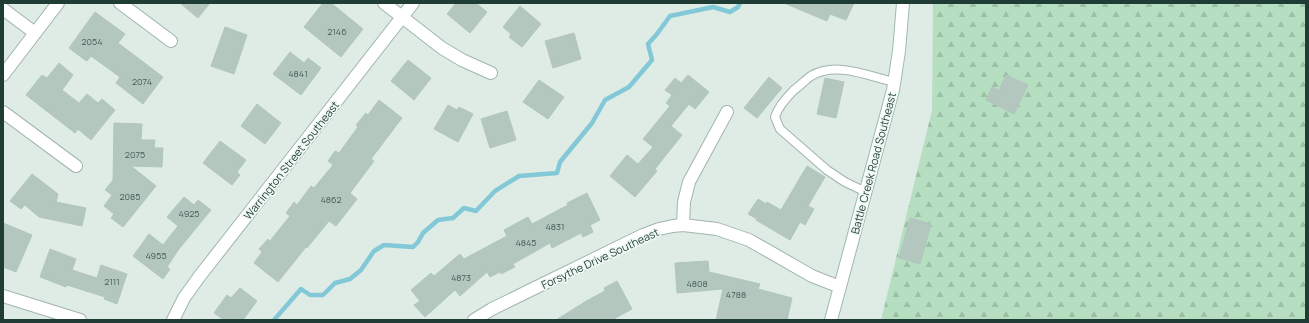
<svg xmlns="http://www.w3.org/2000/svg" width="1309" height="323" font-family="Manrope,sans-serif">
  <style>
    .forest { fill: url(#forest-firs) }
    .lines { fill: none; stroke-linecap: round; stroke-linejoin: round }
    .stream { stroke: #82c8d6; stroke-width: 4.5 }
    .building { fill: #b4c7bf; stroke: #b1c6be }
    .lane-casing { stroke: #a2b4ad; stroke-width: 10 }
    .street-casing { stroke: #a2b4ad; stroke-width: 14 }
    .secondary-casing { stroke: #9db9af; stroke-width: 14 }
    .lane { stroke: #fff; stroke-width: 8 }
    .street { stroke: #fff; stroke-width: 12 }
    .secondary { stroke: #fff; stroke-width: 12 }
    .labels { text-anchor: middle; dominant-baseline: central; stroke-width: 3.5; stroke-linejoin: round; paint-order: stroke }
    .number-label { font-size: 9px; fill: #446058 }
    .street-label { font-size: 11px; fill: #1f3d35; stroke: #f0f8f4 }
  </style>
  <defs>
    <pattern id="forest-firs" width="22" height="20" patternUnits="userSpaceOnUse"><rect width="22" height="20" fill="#b6dfc1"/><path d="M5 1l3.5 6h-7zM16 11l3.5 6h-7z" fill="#9cc0a6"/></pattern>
  </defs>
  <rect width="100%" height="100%" fill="#dfece6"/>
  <!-- forest -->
  <path class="forest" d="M933,3H1306V320H881L932,110Z"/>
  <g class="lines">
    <!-- stream -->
    <path class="stream" d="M274,320L301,289L310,295H323L335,283L350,279L361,270L374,251L384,245L413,247L418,242L423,233L438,220L453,218L464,208L476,211L495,191L519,176L557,173L560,162L592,123L605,100L629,87L652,60L648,44L657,34L670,16L713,7L730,12L738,7L740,3"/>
  </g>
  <!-- building -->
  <g class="building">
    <path d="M180,3H210L198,18Z"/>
    <path d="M323,3H331L363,29L341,57L304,27Z"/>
    <path d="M456,3H476L487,12L470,33L447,14Z"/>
    <path d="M784,3H854L846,20L830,14L827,21Z"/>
    <path d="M520,6L541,24L522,47L509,37L511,34L503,27Z"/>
    <path d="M95,12L125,34L118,43L163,77L143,104L116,83L120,77L91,56L87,61L85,60L69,48Z"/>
    <path d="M225,27L247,35L234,74L211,66Z"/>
    <path d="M574,33L581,59L553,68L545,41Z"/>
    <path d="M290,52L304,63L308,58L321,68L301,95L273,74Z"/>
    <path d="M408,60L431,78L414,100L391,81Z"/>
    <path d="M59,63L73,75L62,90L79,103L87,94L98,103L102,99L115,110L91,140L78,129L75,133L26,95L42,75L47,78Z"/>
    <path d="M688,75L709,92L695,109L689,104L671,126L682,135L655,169L657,171L635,197L610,176L627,155L638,164L653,147L643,139L670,106L666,103L672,95L665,90L675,78L681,83Z"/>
    <path d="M1006,75L1028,85L1014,114L986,100L992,87L999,90Z"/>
    <path d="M769,77L782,88L757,118L744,108Z"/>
    <path d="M825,78L844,82L836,118L817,114Z"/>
    <path d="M539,80L564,97L548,119L523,102Z"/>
    <path d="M379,100L402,118L371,159L374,161L350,193L357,199L336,226L329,221L307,248L306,247L278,282L254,263L262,252L259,249L268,239L270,241L290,216L286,213L294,202L297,205L311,186L314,188L333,165L328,161L335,151L339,153L358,127L356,125L366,113L368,115Z"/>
    <path d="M257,104L281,123L265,144L241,126Z"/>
    <path d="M448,105L457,110L459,107L473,114L458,142L434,129Z"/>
    <path d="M507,111L516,140L490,148L481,119Z"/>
    <path d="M114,123L142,124L141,140H155L154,148H163L162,167L131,166L156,186L123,227L111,218L114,214L104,206L112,195L105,190L113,180Z"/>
    <path d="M220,141L246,160L237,172L240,175L232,185L203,163Z"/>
    <path d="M807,166L825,177L808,206L814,209L805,225L800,222L790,240L756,220L757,219L748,214L758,199L766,204L767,202L781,210Z"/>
    <path d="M32,174L58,194L56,202L86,208L82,226L39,217L25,205L21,209L10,201Z"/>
    <path d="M587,193L600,220L590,225L593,232L583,237L581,233L552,248L550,243L513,264L515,267L501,274L500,272L490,277L487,272L460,296L455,290L425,317L414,305L420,301L411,290L431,273L434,276L460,254L464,259L507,236L504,230L528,217L532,224L568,205L567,203Z"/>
    <path d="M184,197L194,205L198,200L211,210L179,249L167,267L170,269L163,279L133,256L149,234L163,245L178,226L167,217Z"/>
    <path d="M910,218L931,224L920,264L899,258Z"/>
    <path d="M3,223L32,235L16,272L3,267Z"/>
    <path d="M50,249L76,259L72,270L97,278L101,265L127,274L117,304L104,299L105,297L67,285L66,287L40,277Z"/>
    <path d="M708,261L709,272L760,284L758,289L792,298L787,320H716L723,289L677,293L675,263Z"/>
    <path d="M617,281L632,309L612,320H556L588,300L605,291L604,288Z"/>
    <path d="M240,288L257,301L243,320H224L214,313L227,295L231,298Z"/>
  </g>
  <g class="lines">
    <defs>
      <path id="lane" d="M866,192L845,182L827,170L780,129L775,117C778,107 786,98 794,90C800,86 805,80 811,76C836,61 868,76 894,82"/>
      <g id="street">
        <path d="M120,3L171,41"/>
        <path d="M384,3L442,48L462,60L491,73"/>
        <path d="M3,9L35,33"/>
        <path d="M3,75L58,3"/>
        <path d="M3,112L76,166"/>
        <path d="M683,225L684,202L689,182L727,112"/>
        <path d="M3,296L80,320"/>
        <path d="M173,320L184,298L199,277L413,3"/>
        <path d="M474,320L492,309L643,235L659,229L673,226L683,225L717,229L749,240L812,276L840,287"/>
      </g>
      <path id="secondary" d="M831,320L893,90L899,51L903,3"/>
    </defs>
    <!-- lane casing -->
    <use href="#lane" class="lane-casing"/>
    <!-- street casing -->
    <use href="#street" class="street-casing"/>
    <!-- secondary casing -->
    <use href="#secondary" class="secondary-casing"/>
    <!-- lane -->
    <use href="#lane" class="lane"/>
    <!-- street -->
    <use href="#street" class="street"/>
    <!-- secondary -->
    <use href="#secondary" class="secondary"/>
  </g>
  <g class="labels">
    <!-- number labels -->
    <g class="number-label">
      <text x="337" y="31">2146</text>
      <text x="92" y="41">2054</text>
      <text x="298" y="73">4841</text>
      <text x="142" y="81">2074</text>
      <text x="135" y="154">2075</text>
      <text x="130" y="196">2085</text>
      <text x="331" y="199">4862</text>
      <text x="189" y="213">4925</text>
      <text x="555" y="226">4831</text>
      <text x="526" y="242">4845</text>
      <text x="156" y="255">4955</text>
      <text x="461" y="277">4873</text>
      <text x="112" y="281">2111</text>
      <text x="697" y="283">4808</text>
      <text x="736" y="294">4788</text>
    </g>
    <!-- street labels -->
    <g class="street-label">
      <text transform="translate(291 160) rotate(-52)">Warrington Street Southeast</text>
      <text transform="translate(873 163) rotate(-75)">Battle Creek Road Southeast</text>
      <text transform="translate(600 258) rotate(-25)">Forsythe Drive Southeast</text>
    </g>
  </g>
  <!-- border -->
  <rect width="1309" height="323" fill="none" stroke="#1f3d35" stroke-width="8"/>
</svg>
